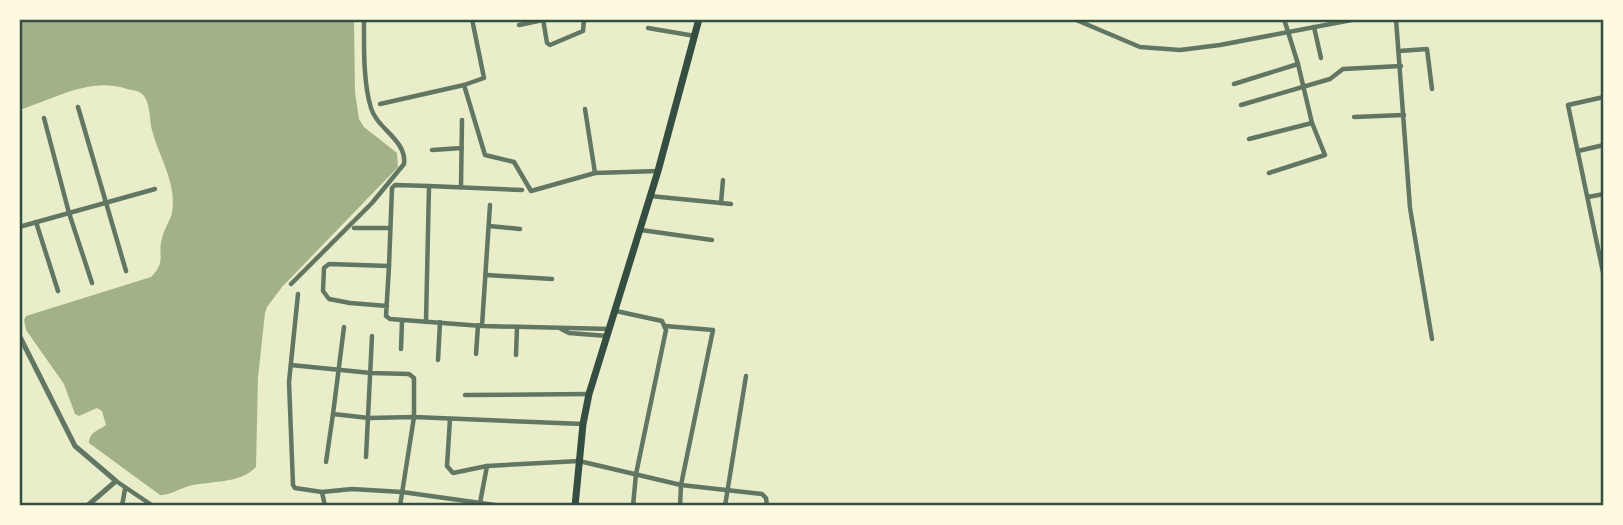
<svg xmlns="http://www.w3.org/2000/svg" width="1623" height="525" font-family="'Archivo Narrow',sans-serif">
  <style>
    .water { fill: #a3b18a }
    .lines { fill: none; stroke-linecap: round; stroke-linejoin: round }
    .minor { stroke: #617663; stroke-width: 4.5 }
    .tertiary { stroke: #617663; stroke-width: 5 }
    .trunk { stroke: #344e41; stroke-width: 7 }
    .neatline { fill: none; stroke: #344e41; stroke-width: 2.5 }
  </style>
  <rect width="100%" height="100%" fill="#e9edc9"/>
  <!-- water -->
  <path class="water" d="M19,19H354L355,92L359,119L364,127L397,153L398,167L282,287L267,307L265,313L258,378L256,467C239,485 208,480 186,487C177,490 170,495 160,495L89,443C89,432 98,431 106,425L102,411L97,408L79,416L75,414L64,384L26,330L24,320L26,316L151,277C167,261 157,255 162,238C164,229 170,221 172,213C177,182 159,158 152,130C149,120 151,102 142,94C139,91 132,90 127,89C91,76 54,99 19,110Z"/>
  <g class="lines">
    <!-- minor -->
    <g class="minor">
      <path d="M472,19L484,78L464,85L485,155L514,162L531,191L595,173L658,171"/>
      <path d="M543,19L547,43L550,45L583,31L584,19"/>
      <path d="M1074,19L1140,47L1180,50L1220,45L1357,19"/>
      <path d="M1284,19L1298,64"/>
      <path d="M1396,19L1410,208L1432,339"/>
      <path d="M519,25L543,20"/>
      <path d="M1314,27L1321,58"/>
      <path d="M648,28L695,36"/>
      <path d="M1399,51L1427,49L1432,89"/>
      <path d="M1234,84L1298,64L1312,123"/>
      <path d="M1604,97L1568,105L1604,277"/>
      <path d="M380,104L464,85"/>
      <path d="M1241,105L1330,79L1343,69L1401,66"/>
      <path d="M78,107L126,271"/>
      <path d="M585,109L595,173"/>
      <path d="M1354,117L1404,115"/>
      <path d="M44,118L69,213L92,283"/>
      <path d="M1249,139L1312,123L1325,155L1269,173"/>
      <path d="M432,150L462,148"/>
      <path d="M1578,151L1604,145"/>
      <path d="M429,186L522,190"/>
      <path d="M461,187L462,120"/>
      <path d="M650,196L731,204"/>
      <path d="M1588,197L1604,194"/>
      <path d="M721,203L723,180"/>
      <path d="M36,222L58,291"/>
      <path d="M489,226L520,229"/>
      <path d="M19,227L155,189"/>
      <path d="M354,228H390"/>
      <path d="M641,230L712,240"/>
      <path d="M389,266L392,188L395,185L429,186L426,322"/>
      <path d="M486,275L552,279"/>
      <path d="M291,284L372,203L404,164C407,140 377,129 371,108C363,81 364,48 364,19"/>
      <path d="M298,294L289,382L293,485L295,488L322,492L352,489L402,492L502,506"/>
      <path d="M387,306L350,303L329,299L323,291L324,268L329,264L389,266C388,283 387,299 386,316L390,319L482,326L610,329"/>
      <path d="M616,311L662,321L666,330L636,474L633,506"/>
      <path d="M482,326L490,205"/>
      <path d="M665,326L713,330L681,485L680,506"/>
      <path d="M344,327L333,414L369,418L414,417L583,424"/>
      <path d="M561,329L569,333L607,336"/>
      <path d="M401,349L402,321"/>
      <path d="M476,354L478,325"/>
      <path d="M516,355L517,327"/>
      <path d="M438,360L440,322"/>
      <path d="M291,365L371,373L409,374L414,378V417L400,506"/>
      <path d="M465,395L589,394"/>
      <path d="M450,419L447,466L453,473L487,466L579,461L681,485L762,494L766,498L767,506"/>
      <path d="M366,457L372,336"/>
      <path d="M326,462L333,414"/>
      <path d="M116,481L153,506"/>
      <path d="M322,492L325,506"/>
      <path d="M480,503L487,466"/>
      <path d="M122,506L125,489"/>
      <path d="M725,506L746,376"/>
    </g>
    <!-- tertiary -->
    <path class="tertiary" d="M19,335L75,446L116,481L87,506"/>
    <!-- trunk -->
    <path class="trunk" d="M575,506L583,424L589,394L658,171L699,19"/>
  </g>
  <!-- border -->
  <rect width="1623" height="525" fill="none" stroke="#fefae0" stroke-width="42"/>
  <rect x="21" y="21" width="1581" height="483" class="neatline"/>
</svg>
